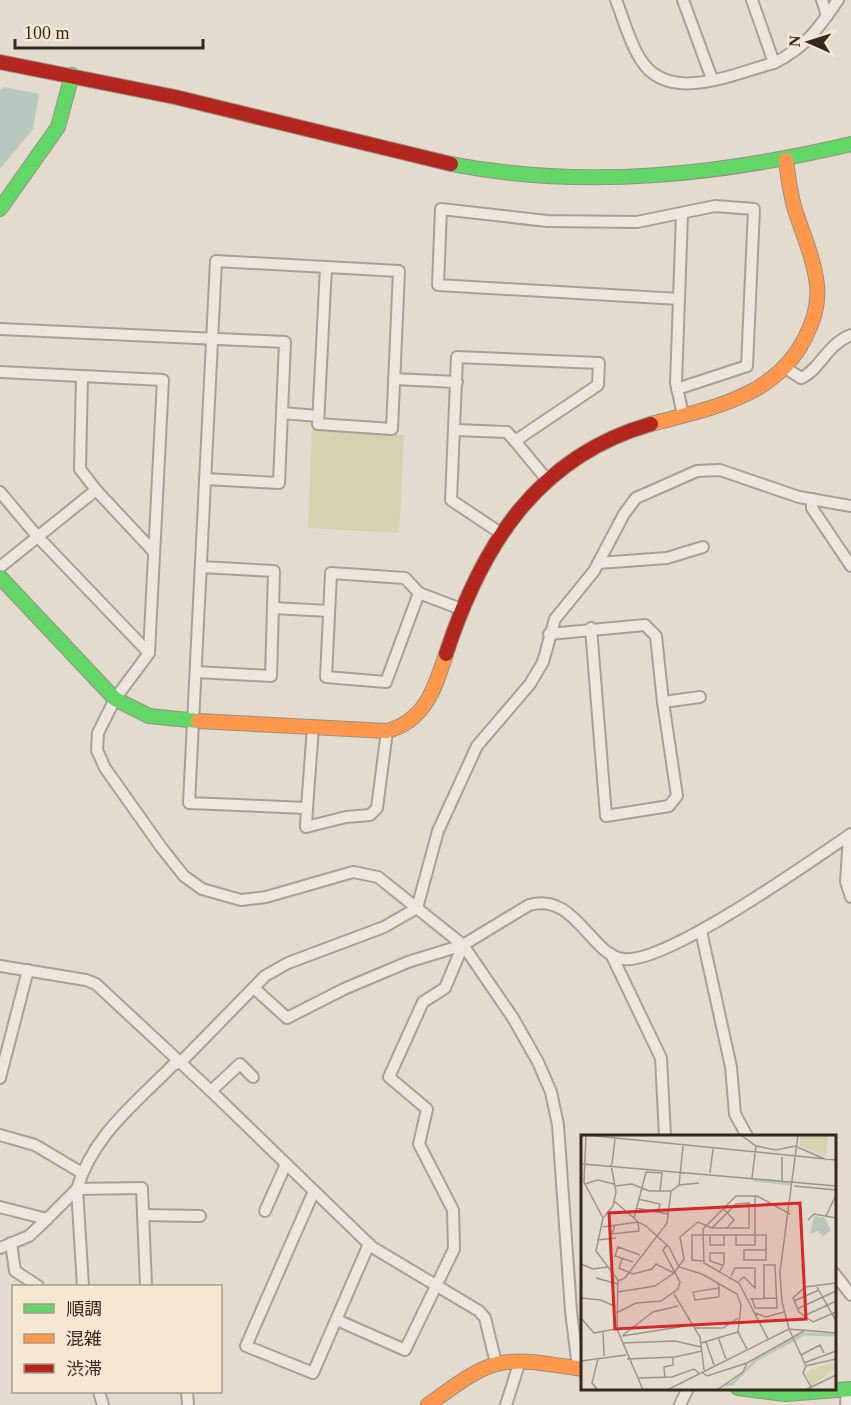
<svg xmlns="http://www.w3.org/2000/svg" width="851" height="1405" font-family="'Times New Roman','Noto Sans JP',serif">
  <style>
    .green { fill: #d5d2af }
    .water { fill: #b8c8bc }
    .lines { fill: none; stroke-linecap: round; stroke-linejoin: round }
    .street-casing { stroke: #a8a095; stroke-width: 14 }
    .fast-casing { stroke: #988f86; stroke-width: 16 }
    .slow-casing { stroke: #988f86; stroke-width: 16 }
    .jam-casing { stroke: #988f86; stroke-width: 16 }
    .street { stroke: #ece6de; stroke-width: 10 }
    .fast { stroke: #63d668; stroke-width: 14 }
    .slow { stroke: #ff974d; stroke-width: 14 }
    .jam { stroke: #b3261e; stroke-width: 14 }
    .inset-river { fill: none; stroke: #b8c8bc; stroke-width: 3 }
    .inset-road { fill: none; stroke: #9e9387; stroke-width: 1.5 }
    .view { fill: #d62828; fill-opacity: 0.15; stroke: #d62828; stroke-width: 3 }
    .inset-edge { fill: none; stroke: #37281e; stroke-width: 3 }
  </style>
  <rect width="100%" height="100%" fill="#e3dbcd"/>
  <!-- green -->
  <path class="green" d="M312,430L404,435L399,533L308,528Z"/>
  <!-- water -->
  <path class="water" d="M4,87L39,94L33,129L0,169V90Z"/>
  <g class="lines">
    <defs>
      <g id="street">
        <path d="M616,0C624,20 629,42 641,60C669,105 735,73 774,63C806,47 818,29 838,0"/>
        <path d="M683,0L712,79"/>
        <path d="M752,0L774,63"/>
        <path d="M822,0L827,16"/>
        <path d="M682,214L676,383L683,415"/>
        <path d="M326,267L318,424L392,429L399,271L216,261L189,803L307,808L306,827L346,817L370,815L377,808L387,731"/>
        <path d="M0,329L285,342L279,483L205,479"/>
        <path d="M787,369L801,378C819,371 827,344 851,335"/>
        <path d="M0,372L163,380L149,653L115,699L98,733L97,750L105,768L161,847L184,876L202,889L241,900L266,897L353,872L378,877L463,945L513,1018L538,1062L551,1092L558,1125L571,1311L578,1368"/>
        <path d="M82,376L80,469L96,490"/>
        <path d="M394,379L457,382"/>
        <path d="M677,389L747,366L754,209L715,206L637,222L547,221L441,209L438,285L679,299"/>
        <path d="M282,413L318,416"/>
        <path d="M454,430L507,432L515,441"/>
        <path d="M0,492L37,536L149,653"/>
        <path d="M812,499V508L851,566"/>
        <path d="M502,534L451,500L457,357L599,363L598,385L515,441L548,481"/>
        <path d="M598,563L667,558L703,547"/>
        <path d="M0,567L96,490L154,552"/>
        <path d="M419,593L386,682L326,677L331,573L405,578L419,593L461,609"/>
        <path d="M273,608L329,611"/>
        <path d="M549,634L645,625L656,636L663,702L677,796L669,806L606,816L591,628"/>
        <path d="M196,672L271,676L274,571L201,567"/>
        <path d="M663,702L700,697"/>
        <path d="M307,808L313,727"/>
        <path d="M849,835L846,882L851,897"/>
        <path d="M701,931L731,1067L735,1114L747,1136"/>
        <path d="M611,954L661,1058L665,1136"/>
        <path d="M0,966L86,980L96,984L211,1091L372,1247L479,1311L485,1318L496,1363"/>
        <path d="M254,988L287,1018L344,989L408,962L463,945L529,905C575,892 590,954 623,959C665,965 811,861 851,834"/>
        <path d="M0,1078L28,970"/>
        <path d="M211,1091L240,1064L253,1077"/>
        <path d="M0,1135L35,1145L82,1173"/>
        <path d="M314,1191L246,1346L313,1373L369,1244"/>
        <path d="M0,1207L47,1219L77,1189L83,1286"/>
        <path d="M265,1211L286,1164"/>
        <path d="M143,1215L200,1216"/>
        <path d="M11,1243L15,1271L38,1286"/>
        <path d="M0,1248L29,1236L47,1219"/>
        <path d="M834,1273L851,1295"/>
        <path d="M146,1286L142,1188L77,1189C93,1135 135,1104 173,1065L181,1062L265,976L288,963L384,927L417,908L438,831L477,746L530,684L543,662L555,619L594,571L624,514L636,498L697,471L720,470L799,497L851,506"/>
        <path d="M337,1320L405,1350L454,1249L453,1210L419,1144L427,1109L389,1077L423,1002L445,988L463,945"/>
        <path d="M99,1392L103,1405"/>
        <path d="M187,1392L188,1405"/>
        <path d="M506,1405L520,1361"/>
        <path d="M680,1405L688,1388"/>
        <path d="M846,1405L847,1390"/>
      </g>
      <g id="fast">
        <path d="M451,164C585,190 719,175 851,144"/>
        <path d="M0,209L58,127L72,75"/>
        <path d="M0,577L115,699L149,716L198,721"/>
        <path d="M738,1388L785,1394L851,1389"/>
      </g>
      <g id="slow">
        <path d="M651,424C710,408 775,398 805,338C814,321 819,304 817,285C814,259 803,234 795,210C790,193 788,177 786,160"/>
        <path d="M198,721L387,731C425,721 435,688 446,654"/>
        <path d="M428,1405C496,1355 499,1356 582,1369"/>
      </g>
      <g id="jam">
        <path d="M0,62L175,97L451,164"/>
        <path d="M446,654C481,547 536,457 651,424"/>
      </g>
    </defs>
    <!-- street casing -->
    <use href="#street" class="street-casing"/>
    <!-- fast casing -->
    <use href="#fast" class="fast-casing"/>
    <!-- slow casing -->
    <use href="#slow" class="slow-casing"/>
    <!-- jam casing -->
    <use href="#jam" class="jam-casing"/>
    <!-- street -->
    <use href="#street" class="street"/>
    <!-- fast -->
    <use href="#fast" class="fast"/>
    <!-- slow -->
    <use href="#slow" class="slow"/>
    <!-- jam -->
    <use href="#jam" class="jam"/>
  </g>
  <!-- overview -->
  <g transform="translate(581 1135)">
    <rect width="255" height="255" fill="#e3dbcd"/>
    <path d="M219,0H247L245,21L219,11ZM255,227V233L230,251L225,240L230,234Z" fill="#d5d2af"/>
    <path d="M233,81L244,83L250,96L242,101L236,96L229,99Z" fill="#b8c8bc"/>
    <path class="inset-river" d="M173,45L210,49M143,250L151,249L175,225L223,199L255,200"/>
    <path class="inset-road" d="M5,0L3,47L22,83L15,116L37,145L36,194L62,255M5,0L255,25M160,0L175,11L195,15L214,11L246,25M217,0L199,137L201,167L208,194L255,198M2,29L255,51M31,29L34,4M129,38L132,14M171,43L175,11M201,46V22M4,49L17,45L33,49M98,50L118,48M34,51L51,49L68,56H90L98,50L102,11M213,51L255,55M57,64L79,69L77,77M33,66L53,83M141,72L153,85L146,93M55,73L87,79M245,81L255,60M23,82L32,71L35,57L30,29M227,85L233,79L255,83M34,90L31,99L58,96L57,87L65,91L88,112L98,132L121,139L156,159L160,170L157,197L166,214M22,92L57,87L53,83L65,37L81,38L79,56M129,100V110H143V100M155,100V110H174V61M16,105L35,103M41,124L38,133L52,139L71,134L75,129L93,138M122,126L111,125V100H185V125H163V115H185M52,127L34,121L37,112L59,120M0,129L12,134L27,132M139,136L143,128V118H129V126L141,130M150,141L154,133H174V153L163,142L158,146M15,143L37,149M37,146L44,143L86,88L90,56M137,148L138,153V161L137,162L114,165L112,157L138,153M255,148L224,152L212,163L218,177L232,187L255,177M236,152L255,186M37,157L74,151L93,138L103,124L99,102L117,87L131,93H168V68L155,69L131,93M93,159L119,202L123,235M0,163L20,165L35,172M171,163L174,173H196L194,130H183V163M169,164L195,163M213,166L238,155M216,174L255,156M35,178L55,168L80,166L97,154L99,147L82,115L86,110M174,178L185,182L203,177M223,181L255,166M0,183L13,198L35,194M113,193H142L157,183M22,196L23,221M42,200L72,177L97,171M41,201L111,190M137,202L145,224M187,204L158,148L123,128L122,94L155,61H176L209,79M125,207L133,230M41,208L94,206L120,212M120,208L157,197M220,220L239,210L243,218M46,224L94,222L121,216M0,226L45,220M223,228L255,216M225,231L222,238L230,252M122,238L126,241L166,228L223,196M58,243L91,242L113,234L118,238M84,243L83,232L92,230V222M16,254L11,248L17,224M86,255L208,194L225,231L255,224M136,255L162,237L166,228M224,255L255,240"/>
    <path class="view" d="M219,68L225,184L34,194L28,78Z"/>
    <rect width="255" height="255" class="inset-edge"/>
  </g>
  <!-- legend -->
  <rect x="12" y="1285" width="210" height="108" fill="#f4e8d2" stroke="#a89b8a" stroke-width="1.5"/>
  <rect x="24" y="1304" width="30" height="9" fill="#63d668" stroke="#a89b8a" stroke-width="1.5"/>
  <text x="66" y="1315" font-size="18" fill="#37281e">順調</text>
  <rect x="24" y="1334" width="30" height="9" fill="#ff974d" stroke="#a89b8a" stroke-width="1.5"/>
  <text x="66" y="1345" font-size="18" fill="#37281e">混雑</text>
  <rect x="24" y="1364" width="30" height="9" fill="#b3261e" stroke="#a89b8a" stroke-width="1.5"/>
  <text x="66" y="1375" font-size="18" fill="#37281e">渋滞</text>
  <!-- north arrow -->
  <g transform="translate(809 42) rotate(273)" stroke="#f4e8d2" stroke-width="4.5" paint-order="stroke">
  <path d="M0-4.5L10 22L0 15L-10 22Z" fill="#37281e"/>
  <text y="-9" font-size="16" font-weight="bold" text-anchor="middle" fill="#37281e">N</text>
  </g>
  <!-- scale -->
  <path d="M15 39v9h188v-9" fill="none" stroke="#37281e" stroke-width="3"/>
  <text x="24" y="39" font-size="18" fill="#37281e" stroke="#f4e8d2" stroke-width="4.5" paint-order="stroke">100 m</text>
</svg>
